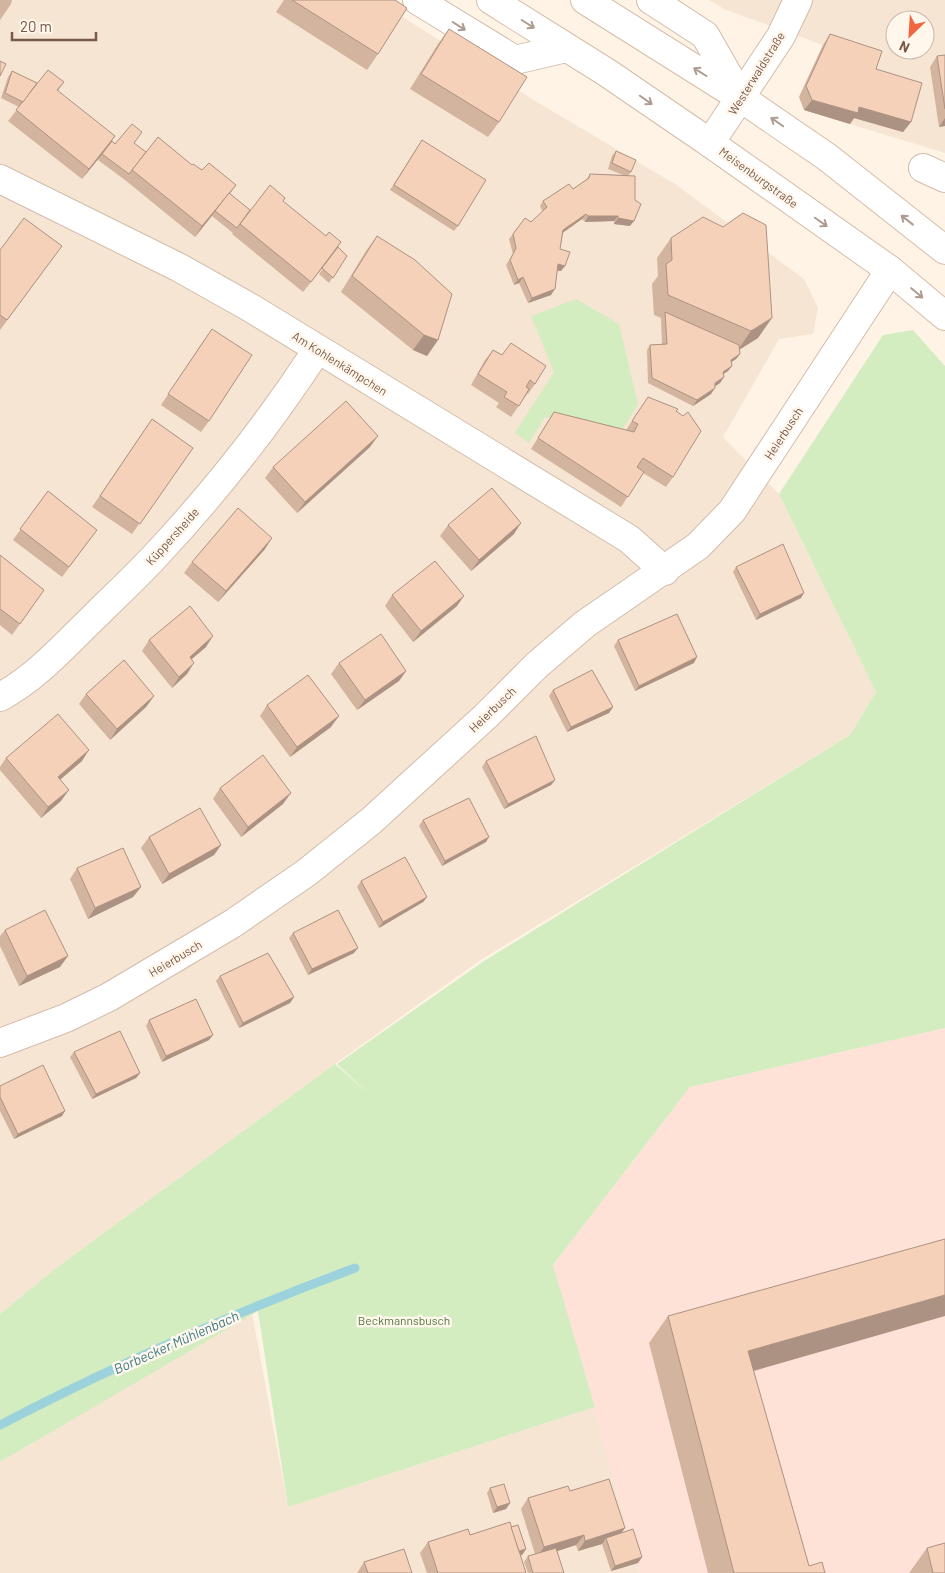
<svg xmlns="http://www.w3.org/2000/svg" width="945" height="1573" font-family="Barlow,sans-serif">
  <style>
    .residential { fill: #f6e5d2; fill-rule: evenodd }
    .commercial { fill: #ffe2d7 }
    .green { fill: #d3edc1 }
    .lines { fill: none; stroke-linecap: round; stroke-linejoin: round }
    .stream { stroke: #9cd2db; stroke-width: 9 }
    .minor-casing { stroke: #d2bcac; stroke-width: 30 }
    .secondary-casing { stroke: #d6bca9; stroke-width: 30 }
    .minor { stroke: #fff; stroke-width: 28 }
    .secondary { stroke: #fff; stroke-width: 28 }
    .wall { fill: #d3b49f }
    .shaded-wall { fill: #ac9282 }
    .building { fill: #f5d1b9; stroke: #ac9282 }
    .oneway { stroke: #ae9b91 }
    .labels { text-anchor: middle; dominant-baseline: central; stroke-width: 5; stroke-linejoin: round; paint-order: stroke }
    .street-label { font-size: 12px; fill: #785847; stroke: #fff7ec }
    .park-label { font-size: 12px; fill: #4e793c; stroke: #fff7ec }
    .water-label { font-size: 14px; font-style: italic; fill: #3c7b86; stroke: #fff7ec }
  </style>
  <rect width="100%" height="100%" fill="#fef3e4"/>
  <!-- residential -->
  <g class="residential">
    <path d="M0,0H376L532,99L675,184L804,279L818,308L813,334L779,339L723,437L779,494L876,692L850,735L479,961L335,1064L56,1268L0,1314Z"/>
    <path d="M709,0H945V153L804,110L799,97L823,45L724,9ZM895,20H925V50H895Z"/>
    <path d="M252,1313L288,1507L595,1407L640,1573H0V1462Z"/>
  </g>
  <!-- commercial -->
  <path class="commercial" d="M945,1028V1573H640L553,1265L690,1087Z"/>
  <!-- green -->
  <g class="green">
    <path d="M576,299L619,324L638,404L619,435L545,417L529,443L515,433L554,372L531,316Z"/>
    <path d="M913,330L945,366V1028L690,1087L553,1265L595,1407L288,1507L258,1311L0,1462V1314L56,1268L335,1064L370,1095L337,1064L484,961L850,735L876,692L779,494L883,335Z"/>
  </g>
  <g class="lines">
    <!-- stream -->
    <path class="stream" d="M0,1425C115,1365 234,1313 355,1268"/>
    <defs>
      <g id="minor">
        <path d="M417,0L515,60L566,48"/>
        <path d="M651,0L705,35L741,98"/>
        <path d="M710,143L781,36L798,0"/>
        <path d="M923,168L945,178"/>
        <path d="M0,179L178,267L251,308L629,539L665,571"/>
        <path d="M0,697C36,678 66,644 95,616C116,595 138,575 157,554C216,491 270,422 317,350"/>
        <path d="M0,1043L66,1018L109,997L232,924L306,873L371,821L486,716L537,665L585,624L698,546L732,511L890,270"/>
      </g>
      <g id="secondary">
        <path d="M491,0L606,72L710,143L890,270L945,316"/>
        <path d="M585,0L741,98L827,157L945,250"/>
      </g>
    </defs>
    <!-- minor casing -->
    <use href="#minor" class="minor-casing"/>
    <!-- secondary casing -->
    <use href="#secondary" class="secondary-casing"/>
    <!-- minor -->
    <use href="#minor" class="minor"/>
    <!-- secondary -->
    <use href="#secondary" class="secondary"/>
  </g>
  <!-- wall -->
  <g class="wall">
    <path d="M0,0H12L11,4L0,20Z"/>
    <path d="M284,0H395L378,54L367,70L276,12Z"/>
    <path d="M449,29L499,122L488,137L410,89L438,44Z"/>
    <path d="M830,34L876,69L911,122L903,132L854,118L850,124L804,110L799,97L823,45Z"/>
    <path d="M945,55V126L939,127L930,67L937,56Z"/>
    <path d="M12,71L37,83L64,82L58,91L115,144L134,143L146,152L192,165L236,185L230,194L250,210L283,201L347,256L329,283L319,274L332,256L303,292L232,234L233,233L212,216L195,237L125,180L98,160L99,158L82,179L8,121L19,107L1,98L8,77Z"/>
    <path d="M418,146L458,226L454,231L390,190Z"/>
    <path d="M616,151L631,172L628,176L630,226L614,224V221L585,222L582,219L563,233L560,249L561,271H557L551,295L528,303L519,283L514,285L506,265L513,254L509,239L525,218L531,222L543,212L540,206L543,201L573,189L586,180L590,174L623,175L608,169L612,156Z"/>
    <path d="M377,236L438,340L427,356L413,350L341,292L366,251Z"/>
    <path d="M671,238L758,338L739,350L740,354L736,359L731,362L732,366L728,371L723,374L724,377L720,383L715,386L711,394L693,406L648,383L647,350L650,345L662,344L661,318L654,315L652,284L658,276L657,258Z"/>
    <path d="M0,250L54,257L0,330Z"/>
    <path d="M204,340L209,421L201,432L161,405Z"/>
    <path d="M493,350L502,355L535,384L528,394H527L511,417L496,407L499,403L471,385L485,360Z"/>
    <path d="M648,397L676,411L673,477L666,487L643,473L621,507L531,449L554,412L626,430Z"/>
    <path d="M152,419L193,448L132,534L92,507Z"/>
    <path d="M370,447L297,513L265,478L273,467Z"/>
    <path d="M48,491L97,530L62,577L13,540Z"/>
    <path d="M448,525L514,534L471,571L440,536Z"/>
    <path d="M265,549L218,602L184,573L192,562Z"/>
    <path d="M0,555L44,590L12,635L0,625Z"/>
    <path d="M736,567L801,598L756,620L733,572Z"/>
    <path d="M392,595L457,606L413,642L385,606Z"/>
    <path d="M149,640L206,647L192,659L187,674L172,688L142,651Z"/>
    <path d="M618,640L694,663L635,691L614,646Z"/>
    <path d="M339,663L406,671L399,681L357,710L331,674Z"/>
    <path d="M553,690L613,707L609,713L567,732L549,696Z"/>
    <path d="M86,694L154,696L146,707L110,740L79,704Z"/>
    <path d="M267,705L331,727L290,757L260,716Z"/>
    <path d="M6,758L82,761L60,780L61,801L41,818L0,770V767Z"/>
    <path d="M486,761L555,780L551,785L504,809L482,767Z"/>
    <path d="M220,788L283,804L241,837L213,799Z"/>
    <path d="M423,820L486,842L442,866L419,826Z"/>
    <path d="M149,837L221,845L214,855L162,884L141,848Z"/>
    <path d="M77,868L141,887L133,897L88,919L70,879Z"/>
    <path d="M361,881L427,897L423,902L379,928L357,887Z"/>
    <path d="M5,930L60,967L19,986L0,946V936Z"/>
    <path d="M293,933L354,953L308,975L289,938Z"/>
    <path d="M220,976L294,997L290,1003L239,1028L216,981Z"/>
    <path d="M149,1020L209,1040L162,1062L146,1026Z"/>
    <path d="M74,1052L140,1073L136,1078L92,1099L70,1057Z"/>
    <path d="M0,1086L62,1116L14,1139L0,1111Z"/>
    <path d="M668,1316L753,1371L809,1566L826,1573H708L649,1343Z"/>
    <path d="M490,1488L510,1503L506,1509L493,1513L487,1493Z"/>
    <path d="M570,1491L625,1528L621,1533L642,1557L638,1563L611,1571L602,1544L578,1551L576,1545L557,1551L564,1573H528L524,1562L528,1556L535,1554L521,1509L528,1498Z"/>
    <path d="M511,1527L526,1549L522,1555H520L526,1573H427L420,1553L428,1542Z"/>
    <path d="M927,1548L945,1573H909Z"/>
    <path d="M364,1562L412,1573H357Z"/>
  </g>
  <!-- shaded-wall -->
  <g class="shaded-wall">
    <path d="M812,100L859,107L911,122L903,132L854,118L850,124L804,110Z"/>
    <path d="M945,118V126L939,127Z"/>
    <path d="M115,136L108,147L82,179L89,169Z"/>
    <path d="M236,185L228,195L195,237L202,226Z"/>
    <path d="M586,214L582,219L559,235L563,230Z"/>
    <path d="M588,216H618L614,221L585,222Z"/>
    <path d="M618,218L634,221L630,226L614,224Z"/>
    <path d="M341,242L334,253L303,292L311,282Z"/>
    <path d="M558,264L565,266L561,271L554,270Z"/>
    <path d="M523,277L519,283L514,285L518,280Z"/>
    <path d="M555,289L551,295L528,303L532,298Z"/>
    <path d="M772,318L758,338L737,351L751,331Z"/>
    <path d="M424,335L438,340L427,356L413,350Z"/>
    <path d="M740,354L736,359L727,365L731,360Z"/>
    <path d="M732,366L728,371L719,377L723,372Z"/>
    <path d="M724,377L720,383L711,389L715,383Z"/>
    <path d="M715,388L711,394L693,406L697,400Z"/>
    <path d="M378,436L370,447L297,513L305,502Z"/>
    <path d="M521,523L514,534L471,571L479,560Z"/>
    <path d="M272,538L265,549L218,602L226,591Z"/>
    <path d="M804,593L801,598L756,620L760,614Z"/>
    <path d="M464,596L457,606L413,642L421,631Z"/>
    <path d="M213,636L206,647L182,667L190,657Z"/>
    <path d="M697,657L694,663L635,691L639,686Z"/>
    <path d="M194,663L187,674L172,688L179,677Z"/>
    <path d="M406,671L399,681L357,710L365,700Z"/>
    <path d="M154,696L146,707L110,740L117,729Z"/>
    <path d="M613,707L609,713L567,732L571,727Z"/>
    <path d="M339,716L331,727L290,757L297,747Z"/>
    <path d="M89,750L82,761L50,788L58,777Z"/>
    <path d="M555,780L551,785L504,809L508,804Z"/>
    <path d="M69,790L61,801L41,818L48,807Z"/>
    <path d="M291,793L283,804L241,837L248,827Z"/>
    <path d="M489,837L486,842L442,866L445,861Z"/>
    <path d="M221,845L214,855L162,884L169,874Z"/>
    <path d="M141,887L133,897L88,919L95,908Z"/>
    <path d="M427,897L423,902L379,928L383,922Z"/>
    <path d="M358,948L354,953L308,975L312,969Z"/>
    <path d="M68,956L60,967L19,986L27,976Z"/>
    <path d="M294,997L290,1003L239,1028L243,1023Z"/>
    <path d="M213,1035L209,1040L162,1062L166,1056Z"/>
    <path d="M140,1073L136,1078L92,1099L96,1094Z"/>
    <path d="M65,1111L62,1116L14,1139L18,1134Z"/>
    <path d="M945,1295V1316L729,1378L748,1351Z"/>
    <path d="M510,1503L506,1509L493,1513L497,1507Z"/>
    <path d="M625,1528L617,1539L606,1538L602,1544L578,1551L585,1541Z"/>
    <path d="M584,1535L576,1545L536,1558L544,1547Z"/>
    <path d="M526,1549L522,1555L510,1558L514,1553Z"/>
    <path d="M642,1557L638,1563L611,1571L615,1566Z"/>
  </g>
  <!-- building -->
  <g class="building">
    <path d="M292,0H395L407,8L378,54Z"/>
    <path d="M449,29L527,77L499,122L421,74Z"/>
    <path d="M830,34L882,51L876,69L922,83L911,122L859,107L858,113L812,100L806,86Z"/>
    <path d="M945,55V109L937,56Z"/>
    <path d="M0,61L6,64L0,76Z"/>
    <path d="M48,70L64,82L57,90L115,136L89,169L16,110Z"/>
    <path d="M12,71L37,83L23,102L5,93Z"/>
    <path d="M132,124L142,132L134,143L146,152L129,174L102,154L112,141L115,144Z"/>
    <path d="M158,137L192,165L193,164L202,170L209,163L236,185L202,226L132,170Z"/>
    <path d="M422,140L486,180L458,226L394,185Z"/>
    <path d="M616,151L636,160L631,172L612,163Z"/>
    <path d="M590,174L635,176V200L641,204L634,221L618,218V216H588L586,214L563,230L560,249L570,252L565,266L558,264L555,289L532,298L523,277L518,280L510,260L516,248L513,234L525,218L531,222L547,207L543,201L569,184L573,189L589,178Z"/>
    <path d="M270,185L285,198L283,201L326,236L329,232L341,242L311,282L240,224Z"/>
    <path d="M229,193L250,210L237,228L215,211Z"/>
    <path d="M743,213L766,225L772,318L751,331L668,295L666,264L672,260L671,238L703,217L723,227Z"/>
    <path d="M24,218L62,246L7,320L0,315V250Z"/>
    <path d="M377,236L415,260L452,294L438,340L424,335L352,276Z"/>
    <path d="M338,247L347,256L333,278L322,268Z"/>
    <path d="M665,312L739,345L740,354L731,360L732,366L723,372L724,377L715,383V388L697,400L652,378L650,345L667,344Z"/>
    <path d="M212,329L252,355L209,421L168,394Z"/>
    <path d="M511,343L546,366L535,384L530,380L526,387L529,389L519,406L504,397L507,392L478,374L493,350L502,355Z"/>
    <path d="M648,397L678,409L676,411L683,416L688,412L701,431L673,477L643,458L637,467L644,472L628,497L538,438L554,412L634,432L638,424L632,421Z"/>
    <path d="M346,401L378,436L305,502L273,467Z"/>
    <path d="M152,419L193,448L140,524L100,496Z"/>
    <path d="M492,488L521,523L479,560L448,525Z"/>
    <path d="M48,491L97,530L69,567L20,529Z"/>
    <path d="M238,508L272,538L226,591L192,562Z"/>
    <path d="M783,544L804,593L760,614L736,567Z"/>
    <path d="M0,555L44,590L20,624L0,609Z"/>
    <path d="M435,561L464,596L421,631L392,595Z"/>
    <path d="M190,606L213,636L190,657L194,663L179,677L149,640Z"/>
    <path d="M677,614L697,657L639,686L618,640Z"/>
    <path d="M381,634L406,671L365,700L339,663Z"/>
    <path d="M124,660L154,696L117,729L86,694Z"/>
    <path d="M592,670L613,707L571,727L553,690Z"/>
    <path d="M308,675L339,716L297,747L267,705Z"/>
    <path d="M58,714L89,750L58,777L69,790L48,807L6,758Z"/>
    <path d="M536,736L555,780L508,804L486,761Z"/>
    <path d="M263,755L291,793L248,827L220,788Z"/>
    <path d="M469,798L489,837L445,861L423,820Z"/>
    <path d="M200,808L221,845L169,874L149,837Z"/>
    <path d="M123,848L141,887L95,908L77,868Z"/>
    <path d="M405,857L427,897L383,922L361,881Z"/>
    <path d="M45,910L68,956L27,976L5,930Z"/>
    <path d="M338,910L358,948L312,969L293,933Z"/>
    <path d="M268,953L294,997L243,1023L220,976Z"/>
    <path d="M196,999L213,1035L166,1056L149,1020Z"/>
    <path d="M120,1031L140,1073L96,1094L74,1052Z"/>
    <path d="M43,1065L65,1111L18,1134L0,1097V1086Z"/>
    <path d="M945,1239V1295L748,1351L809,1566L822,1562L825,1573H734L668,1316Z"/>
    <path d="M609,1479L625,1528L585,1541L584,1535L544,1547L528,1498L568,1486L570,1491Z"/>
    <path d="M504,1484L510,1503L497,1507L490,1488Z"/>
    <path d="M510,1522L526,1573H438L428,1542L468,1529L470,1535Z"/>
    <path d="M518,1525L526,1549L519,1551L511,1527Z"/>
    <path d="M633,1529L642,1557L615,1566L606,1538Z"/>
    <path d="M945,1543V1573H933L927,1548Z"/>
    <path d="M556,1548L564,1573H533L528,1556Z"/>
    <path d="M404,1549L412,1573H368L364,1562Z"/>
  </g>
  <!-- one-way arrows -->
  <defs><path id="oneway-shaft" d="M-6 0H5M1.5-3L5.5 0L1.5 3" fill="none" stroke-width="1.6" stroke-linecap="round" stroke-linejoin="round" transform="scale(1.25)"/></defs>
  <g class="oneway">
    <use href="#oneway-shaft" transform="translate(528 24) rotate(32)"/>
    <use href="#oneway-shaft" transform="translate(459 26) rotate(32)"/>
    <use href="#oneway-shaft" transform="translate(700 72) rotate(-148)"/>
    <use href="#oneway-shaft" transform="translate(646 100) rotate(35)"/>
    <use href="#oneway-shaft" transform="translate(777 122) rotate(-145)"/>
    <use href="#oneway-shaft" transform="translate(907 220) rotate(-142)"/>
    <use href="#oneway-shaft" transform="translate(821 222) rotate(35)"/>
    <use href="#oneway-shaft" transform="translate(917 293) rotate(40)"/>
  </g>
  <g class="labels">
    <!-- street labels -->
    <g class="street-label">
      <text transform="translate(756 73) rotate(-58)">Westerwaldstraße</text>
      <text transform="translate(759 177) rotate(36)">Meisenburgstraße</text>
      <text transform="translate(340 363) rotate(32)">Am Kohlenkämpchen</text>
      <text transform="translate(783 433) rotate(-57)">Heierbusch</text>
      <text transform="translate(172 536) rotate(-48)">Küppersheide</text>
      <text transform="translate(492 709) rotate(-44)">Heierbusch</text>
      <text transform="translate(175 958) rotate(-31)">Heierbusch</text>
    </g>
    <!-- park labels -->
    <g class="park-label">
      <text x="404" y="1320">Beckmannsbusch</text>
    </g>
    <!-- water labels -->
    <g class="water-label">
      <text transform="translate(176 1342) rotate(-24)">Borbecker Mühlenbach</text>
    </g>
  </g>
  <!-- north arrow -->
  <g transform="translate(910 35) rotate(205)"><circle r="24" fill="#fff7ec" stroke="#c9b7aa"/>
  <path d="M0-4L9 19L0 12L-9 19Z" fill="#f06640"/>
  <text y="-8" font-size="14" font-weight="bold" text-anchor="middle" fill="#785847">N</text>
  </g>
  <!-- scale -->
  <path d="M12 32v8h84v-8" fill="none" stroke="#785847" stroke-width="2.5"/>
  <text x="20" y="32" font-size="15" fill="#785847" stroke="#fff7ec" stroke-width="4" paint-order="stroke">20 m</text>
</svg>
